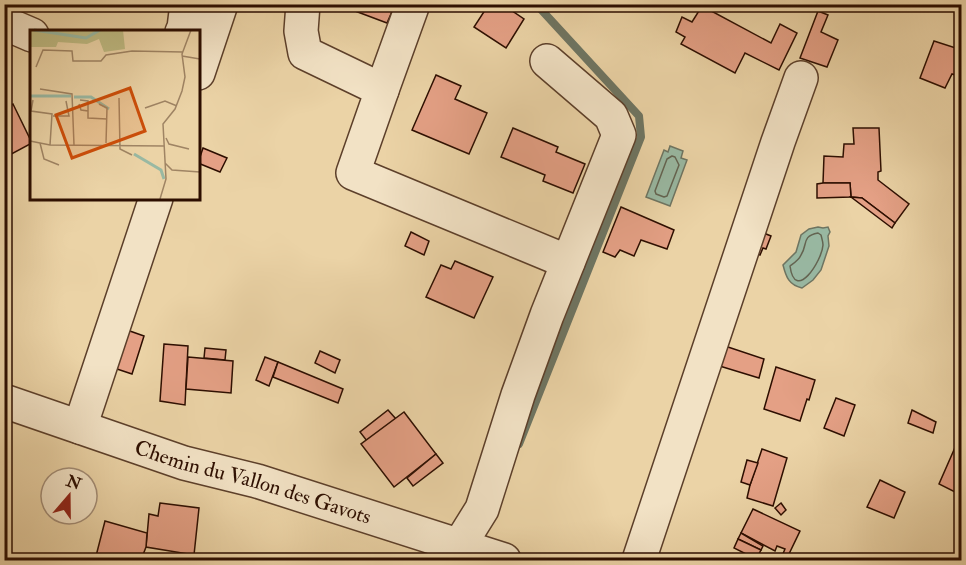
<svg xmlns="http://www.w3.org/2000/svg" width="966" height="565" font-family="'IM FELL Double Pica',serif">
  <style>
    .water { fill: #99b9a3; stroke: #6e7562; stroke-width: 1.5 }
    .lines { fill: none; stroke-linecap: round; stroke-linejoin: round }
    .shore { stroke: #636452; stroke-width: 1.5 }
    .stream { stroke: #6e7562; stroke-width: 8 }
    .building { fill: #e4a085; stroke: #2d0e00; stroke-width: 1.5 }
    .minor-casing { stroke: #5c3f2a; stroke-width: 36 }
    .minor { stroke: #f2e2c5; stroke-width: 33 }
    .labels { text-anchor: middle; dominant-baseline: central; stroke-width: 5; stroke-linejoin: round; paint-order: stroke }
    .street-label { font-size: 21px; fill: #2d0e00; stroke: #f2e2c5 }
    .inset-river { fill: none; stroke: #99b9a3; stroke-width: 3 }
    .inset-road { fill: none; stroke: #9f8464; stroke-width: 1.5 }
    .view { fill: #cc4e0a; fill-opacity: 0.15; stroke: #cc4e0a; stroke-width: 3 }
    .inset-edge { fill: none; stroke: #2d0e00; stroke-width: 3 }
  </style>
  <rect width="100%" height="100%" fill="#ebd3a6"/>
  <filter id="stains"><feTurbulence type="fractalNoise" baseFrequency=".00333" numOctaves="4"/><feColorMatrix values="0 0 0 0 .2 0 0 0 0 .09 0 0 0 0 .02 0 0 0 .5 -.17"/></filter>
  <radialGradient id="worn" r=".72"><stop offset=".6" stop-color="#630" stop-opacity="0"/><stop offset="1" stop-color="#630" stop-opacity=".3"/></radialGradient>
  <!-- water -->
  <g class="water">
    <path d="M670,146L683,151L681,158L687,160L670,206L646,197L664,150L668,152Z"/>
    <path d="M818,227L823,228L828,227L830,232L828,236L829,246L821,270L813,280L802,288C789,285 786,277 783,265L796,252L801,235L809,229Z"/>
  </g>
  <g class="lines">
    <!-- shore -->
    <g class="shore">
      <path d="M672,156L675,157L679,165L667,196L664,197L656,194L655,191L667,159Z"/>
      <path d="M818,233L821,235C822,239 823,242 823,245C822,261 795,303 790,266C794,263 799,260 801,255C808,245 801,236 818,233Z"/>
    </g>
    <!-- stream -->
    <path class="stream" d="M519,444L641,137L639,116L536,4"/>
  </g>
  <!-- building -->
  <g class="building">
    <path d="M342,4H357V5L355,11Z"/>
    <path d="M357,4H389L394,7L387,23L355,11Z"/>
    <path d="M489,4H502L524,19L506,48L474,27Z"/>
    <path d="M702,6L771,43L780,24L797,33L779,70L745,53L735,73L681,44L685,37L676,32L682,17L692,22Z"/>
    <path d="M818,11L828,15L821,32L838,40L827,67L800,58Z"/>
    <path d="M934,41L962,50V77L952,74L945,88L920,78Z"/>
    <path d="M436,75L461,86L455,99L487,113L469,154L412,130Z"/>
    <path d="M13,104L32,143L4,158V109Z"/>
    <path d="M513,128L558,147L556,152L585,164L573,193L543,181L545,175L501,157Z"/>
    <path d="M853,128H879L881,171L878,172V180L909,204L895,223L862,198L851,197L850,183H823L824,156L843,157L844,144H854Z"/>
    <path d="M203,148L227,158L220,172L198,163Z"/>
    <path d="M823,183H850L851,197L817,198V184Z"/>
    <path d="M851,197L862,198L895,223L892,228Z"/>
    <path d="M621,207L674,230L667,249L641,240L634,256L620,250L615,257L603,252Z"/>
    <path d="M411,232L429,241L424,255L405,246Z"/>
    <path d="M761,232L771,236L766,249L763,248L760,255L753,252Z"/>
    <path d="M455,261L493,277L474,318L426,297L441,265L451,269Z"/>
    <path d="M127,330L144,336L132,374L114,368Z"/>
    <path d="M164,344L188,346L185,405L160,401Z"/>
    <path d="M719,344L764,359L759,378L713,364Z"/>
    <path d="M205,348L226,350L225,360L204,358Z"/>
    <path d="M320,351L340,360L335,373L315,363Z"/>
    <path d="M188,357L233,361L231,393L186,389Z"/>
    <path d="M265,357L278,362L269,386L256,380Z"/>
    <path d="M278,362L343,389L338,403L273,377Z"/>
    <path d="M776,367L815,380L809,400L807,399L800,421L764,409Z"/>
    <path d="M836,398L855,405L844,436L824,428Z"/>
    <path d="M388,410L396,419L367,441L360,432Z"/>
    <path d="M912,410L936,422L933,433L908,423Z"/>
    <path d="M404,412L436,454L394,487L361,444Z"/>
    <path d="M957,443L962,445V484L959,482L955,492L939,484Z"/>
    <path d="M762,449L787,458L773,506L747,498L750,485Z"/>
    <path d="M436,454L443,463L413,486L407,478Z"/>
    <path d="M747,460L758,463L750,485L741,482Z"/>
    <path d="M880,480L905,492L894,518L867,507Z"/>
    <path d="M959,482L962,484V495L955,492Z"/>
    <path d="M160,503L199,508L194,555L146,547L149,514L158,516Z"/>
    <path d="M781,503L786,510L781,515L775,508Z"/>
    <path d="M753,509L800,531L787,558L782,556L785,549L777,546L775,551L741,533Z"/>
    <path d="M105,521L147,533L146,547L141,560H113L96,556Z"/>
    <path d="M741,533L763,546L761,550L738,539Z"/>
    <path d="M738,539L761,550L756,559L734,548Z"/>
  </g>
  <g class="lines">
    <defs>
      <g id="minor">
        <path d="M303,4L301,31L305,53L382,90L353,173L568,262"/>
        <path d="M4,23L32,35"/>
        <path d="M182,32L184,28L187,4"/>
        <path d="M198,73L221,4"/>
        <path d="M382,90L413,4"/>
        <path id="s1" d="M4,401L184,463L257,481L504,560"/>
        <path d="M80,427L156,198"/>
        <path d="M459,546L482,509L518,395L547,315L619,135L611,116L547,61"/>
        <path d="M639,560L778,142L801,78"/>
      </g>
    </defs>
    <!-- minor casing -->
    <use href="#minor" class="minor-casing"/>
    <!-- minor -->
    <use href="#minor" class="minor"/>
  </g>
  <g class="labels">
    <!-- street labels -->
    <g class="street-label">
      <text stroke="none"><textPath href="#s1" startOffset="262">Chemin du Vallon des Gavots</textPath></text>
    </g>
  </g>
  <!-- overview -->
  <g transform="translate(30 30)">
    <rect width="170" height="170" fill="#ebd3a6"/>
    <path d="M0,0H93L95,19L74,22L69,9L57,14L28,12L26,17H0Z" fill="#beba82"/>
    <path class="inset-river" d="M4,0L56,8L70,0M0,66H41M44,67H61L79,79M104,124L131,140L134,149"/>
    <path class="inset-road" d="M152,26L170,29M6,37L13,20L42,21L43,31H71L76,25L102,21L153,22M10,59L42,64L44,115M89,68L90,119L102,125M3,70L1,81L22,84L20,115M50,70L58,71V81M49,74L51,80L58,81V88L77,89M69,74L77,78L76,113M115,78L135,71L147,76M23,86H39L36,71M136,108L139,114L159,119M0,111L20,115L134,116M10,113L14,129L29,135M135,133L142,140L170,142M130,169L136,149L133,94L145,79L152,61L155,47L152,24L161,0"/>
    <path class="view" d="M100,58L115,101L42,128L26,85Z"/>
    <rect width="170" height="170" class="inset-edge"/>
  </g>
  <!-- margin -->
  <rect width="966" height="565" fill="none" stroke="#ebd3a6" stroke-width="24"/>
  <rect x="6" y="6" width="954" height="553" fill="none" stroke="#2d0e00" stroke-width="3"/>
  <rect x="12" y="12" width="942" height="541" fill="none" stroke="#2d0e00" stroke-width="1.5"/>
  <!-- north arrow -->
  <g transform="translate(69 496) rotate(20)"><circle r="28" fill="#f2e2c5" stroke="#a38d76" stroke-width="1.5"/>
  <path d="M0-4.5L10 22L0 15L-10 22Z" fill="#8f2418"/>
  <text y="-9" font-size="16" font-weight="bold" text-anchor="middle" fill="#2d0e00">N</text>
  </g>
  <rect width="100%" height="100%" filter="url(#stains)"/>
  <rect width="100%" height="100%" fill="url(#worn)"/>
</svg>
